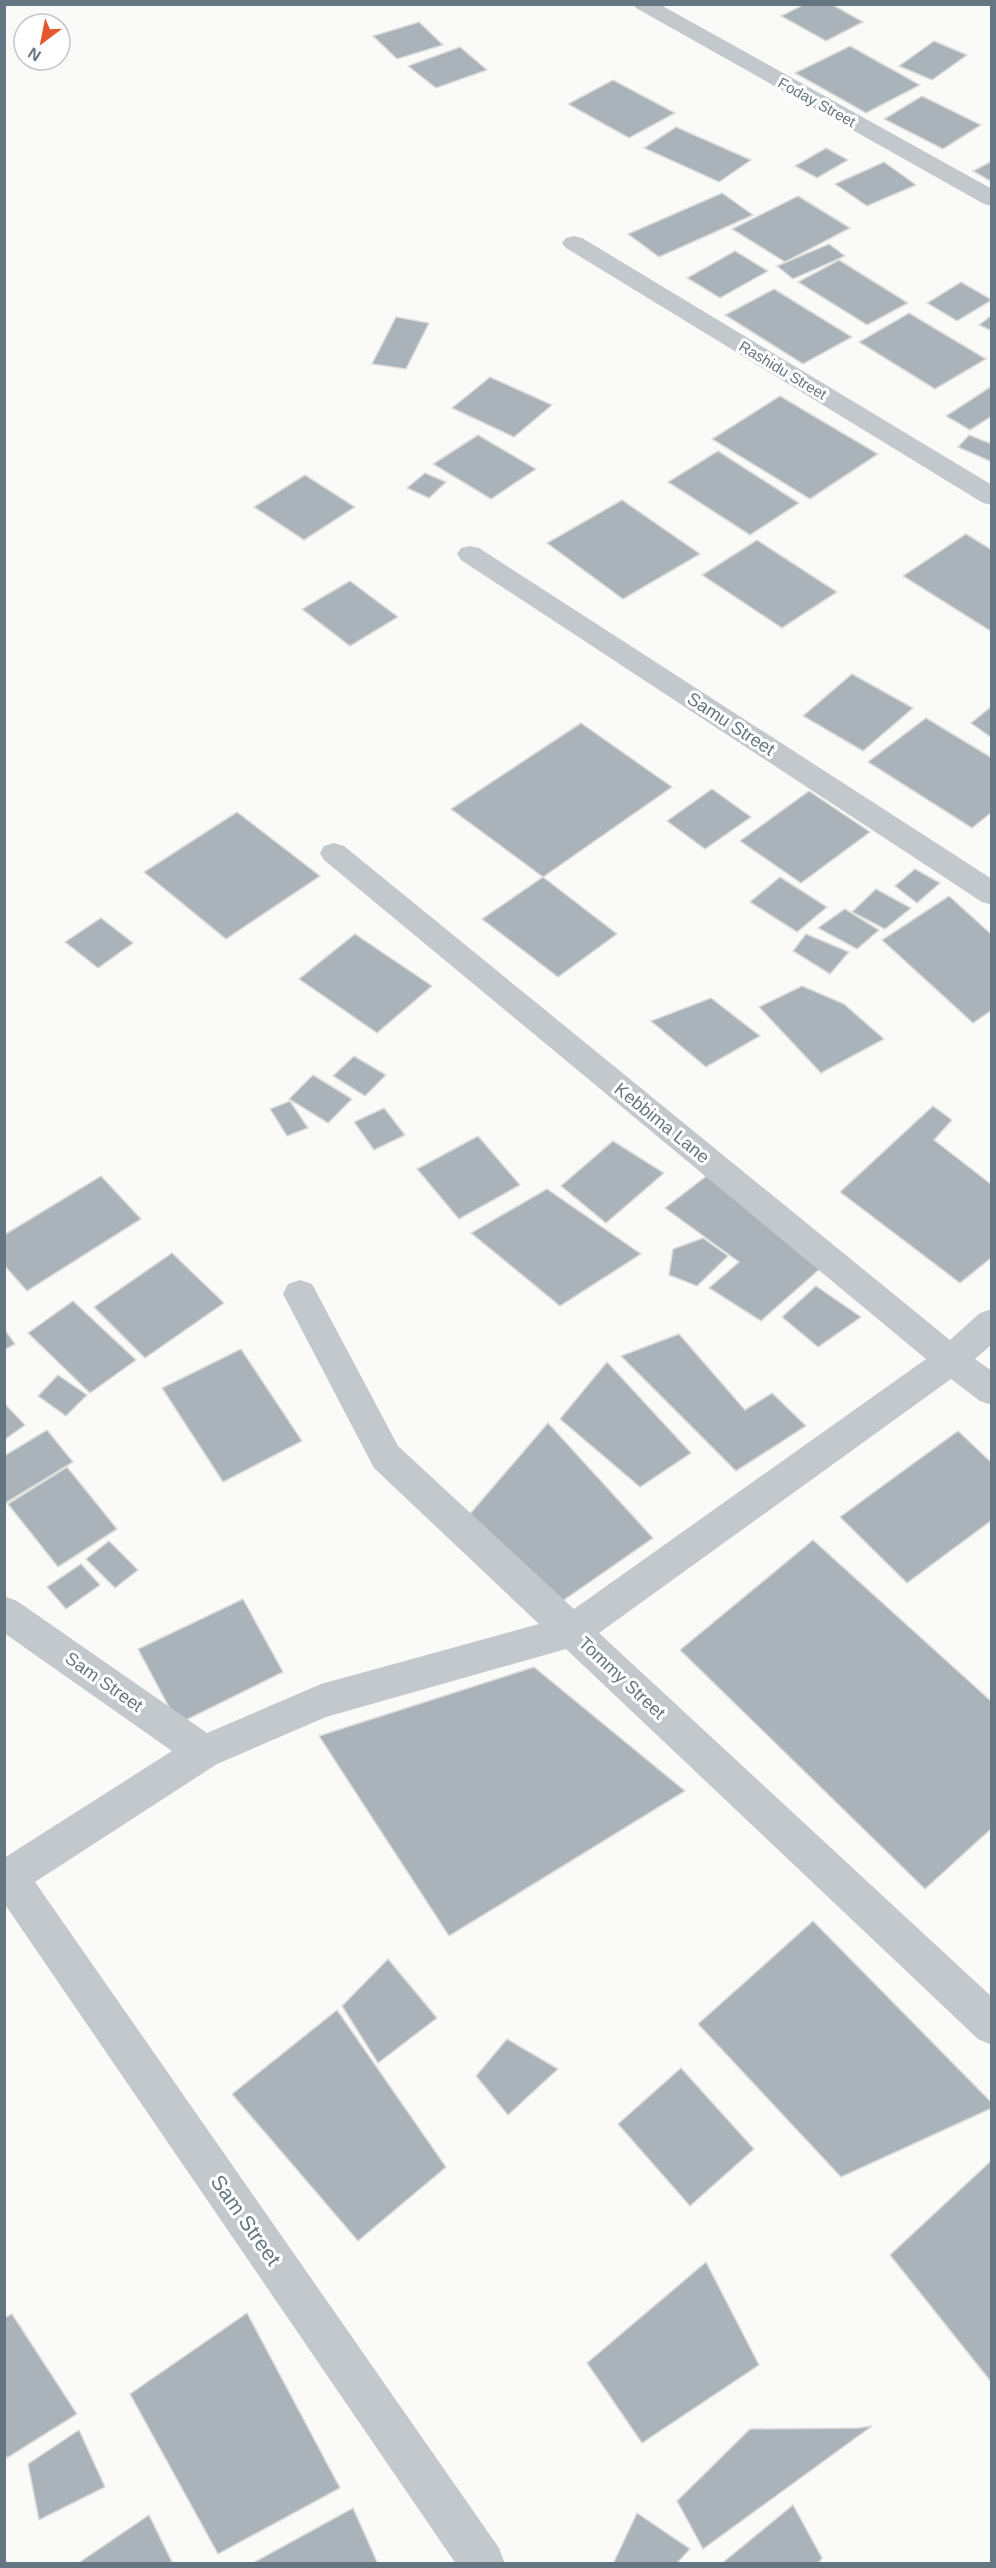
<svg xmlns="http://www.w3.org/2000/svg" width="996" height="2568" font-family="Helvetica,sans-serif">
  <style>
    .building { fill: #aab3b9; stroke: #dcdcda; stroke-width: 1.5 }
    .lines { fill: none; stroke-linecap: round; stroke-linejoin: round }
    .minor { fill: #c3c8cc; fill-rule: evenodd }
    .labels { text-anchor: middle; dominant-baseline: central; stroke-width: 6; stroke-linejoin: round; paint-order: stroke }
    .far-street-label { font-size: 15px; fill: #657683; stroke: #fff }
    .street-label { font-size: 18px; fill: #657683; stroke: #fff }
    .near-street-label { font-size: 21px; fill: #657683; stroke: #fff }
  </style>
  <rect width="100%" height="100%" fill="#fafaf8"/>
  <!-- building -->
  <g class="building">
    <path d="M805,4H831L863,22L826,41L781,16Z"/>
    <path d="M419,22L443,45L397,59L373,36Z"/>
    <path d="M934,41L967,55L932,80L899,66Z"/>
    <path d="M850,46L920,85L866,113L795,73Z"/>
    <path d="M460,47L487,70L436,88L408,66Z"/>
    <path d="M613,80L675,113L629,138L568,104Z"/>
    <path d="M922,96L981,125L943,149L884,119Z"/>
    <path d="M676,127L751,160L719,182L644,148Z"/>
    <path d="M826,148L848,160L817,178L795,166Z"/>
    <path d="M992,161V182L973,171Z"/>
    <path d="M884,162L916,185L867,206L835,184Z"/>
    <path d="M722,193L753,215L659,257L628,234Z"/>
    <path d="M798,196L850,228L785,262L732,229Z"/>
    <path d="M829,244L845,256L793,279L777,266Z"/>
    <path d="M735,251L768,271L720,298L687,278Z"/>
    <path d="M839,260L908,303L867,325L798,282Z"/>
    <path d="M961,282L992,300L957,321L927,303Z"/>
    <path d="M774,289L852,337L803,364L725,315Z"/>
    <path d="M909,313L986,359L935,389L859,342Z"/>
    <path d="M992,315V331L979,325Z"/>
    <path d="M396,317L429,323L406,369L372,364Z"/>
    <path d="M490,377L552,405L514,437L452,408Z"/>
    <path d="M992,386V416L970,430L946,416Z"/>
    <path d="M780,396L878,454L810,499L712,439Z"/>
    <path d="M478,435L536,469L491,499L433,464Z"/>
    <path d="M969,435L992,444V462L958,447Z"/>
    <path d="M718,451L799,503L750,535L668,482Z"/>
    <path d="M425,473L446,482L429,498L407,488Z"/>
    <path d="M305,475L355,507L304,540L254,507Z"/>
    <path d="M622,500L700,554L623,599L547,543Z"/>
    <path d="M966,534L992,550V632L903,576Z"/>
    <path d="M757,540L837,592L782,628L702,575Z"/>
    <path d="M350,581L398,617L350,646L302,609Z"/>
    <path d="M852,674L913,708L863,751L803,716Z"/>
    <path d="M992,706V738L971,723Z"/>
    <path d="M926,718L992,758V812L972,828L868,762Z"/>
    <path d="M581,723L672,787L543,877L451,809Z"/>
    <path d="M712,789L751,817L705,849L667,821Z"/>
    <path d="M809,791L870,832L801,883L740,841Z"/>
    <path d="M237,812L320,876L226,939L144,872Z"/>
    <path d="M915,869L940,883L917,903L895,886Z"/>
    <path d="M543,877L617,934L558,977L482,919Z"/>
    <path d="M780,877L827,907L797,932L750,902Z"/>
    <path d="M876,889L911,908L885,929L852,912Z"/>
    <path d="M949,896L992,935V1010L973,1023L882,940Z"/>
    <path d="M845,909L879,930L857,949L818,928Z"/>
    <path d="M101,918L133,943L98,968L65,942Z"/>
    <path d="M355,934L432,986L377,1033L299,979Z"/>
    <path d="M806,934L849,952L830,974L793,951Z"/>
    <path d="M802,986L844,1004L884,1039L821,1073L759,1007Z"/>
    <path d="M711,998L760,1036L706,1067L651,1021Z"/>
    <path d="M354,1056L386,1075L365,1096L333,1076Z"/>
    <path d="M313,1075L352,1099L328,1123L289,1099Z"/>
    <path d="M290,1101L308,1128L287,1136L270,1109Z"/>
    <path d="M933,1106L952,1120L934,1140L992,1185V1257L960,1283L840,1192Z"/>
    <path d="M384,1108L405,1135L374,1150L354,1122Z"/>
    <path d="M478,1136L520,1185L459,1219L417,1169Z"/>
    <path d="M613,1141L664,1173L606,1223L561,1186Z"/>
    <path d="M713,1171L822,1267L761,1321L709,1288L739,1262L665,1208Z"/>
    <path d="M101,1176L141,1219L27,1291L4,1265V1235Z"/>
    <path d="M547,1189L641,1254L560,1306L471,1233Z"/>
    <path d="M703,1238L728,1256L726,1258L697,1286L669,1275L673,1249Z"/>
    <path d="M172,1253L224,1303L145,1358L94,1307Z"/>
    <path d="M816,1286L861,1317L818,1347L782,1317Z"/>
    <path d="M73,1301L136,1360L90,1393L28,1333Z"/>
    <path d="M4,1329L15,1344L4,1350Z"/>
    <path d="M679,1334L745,1410L772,1393L806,1426L736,1471L621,1356Z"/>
    <path d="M241,1349L302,1441L223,1482L162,1388Z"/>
    <path d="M607,1362L691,1453L640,1487L560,1419Z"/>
    <path d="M58,1375L87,1395L66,1416L38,1396Z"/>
    <path d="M4,1403L25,1425L4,1440Z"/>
    <path d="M548,1423L653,1538L561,1602L469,1515Z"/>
    <path d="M47,1430L73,1462L4,1504V1456Z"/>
    <path d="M958,1431L992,1463V1520L907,1583L840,1517Z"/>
    <path d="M67,1467L117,1529L58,1567L8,1504Z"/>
    <path d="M813,1540L992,1702V1828L925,1889L680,1650Z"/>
    <path d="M109,1541L138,1570L115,1588L86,1559Z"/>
    <path d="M81,1564L100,1585L66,1609L47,1587Z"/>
    <path d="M243,1599L283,1672L178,1724L138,1649Z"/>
    <path d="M534,1667L685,1791L449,1936L319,1736Z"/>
    <path d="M813,1921L992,2103V2108L841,2177L698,2024Z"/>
    <path d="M388,1959L437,2018L378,2063L342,2006Z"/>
    <path d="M337,2010L446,2167L358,2241L232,2094Z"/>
    <path d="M507,2039L558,2069L508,2115L476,2076Z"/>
    <path d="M681,2068L754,2149L690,2206L618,2124Z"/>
    <path d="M992,2160V2383L890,2255Z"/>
    <path d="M706,2262L759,2365L642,2443L587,2363Z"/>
    <path d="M247,2313L340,2488L218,2554L130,2394Z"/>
    <path d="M12,2314L77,2414L7,2458L4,2453V2318Z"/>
    <path d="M872,2426L703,2549L677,2501L750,2429L858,2428Z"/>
    <path d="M79,2430L105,2487L39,2520L28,2464Z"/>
    <path d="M793,2505L822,2558L818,2564H721Z"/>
    <path d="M353,2508L378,2564H251Z"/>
    <path d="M637,2513L690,2549L676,2564H613Z"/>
    <path d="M149,2515L173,2564H77Z"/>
  </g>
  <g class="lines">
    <!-- minor -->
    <g class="minor">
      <path d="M633,4H659L992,189V206L984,204L636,8Z"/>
      <path d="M574,236L582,238L992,485V505L983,503L566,248L562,243L566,238Z"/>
      <path d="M470,546L479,548L992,879V905L982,902L461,560L457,554L461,548Z"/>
      <path d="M334,843L344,846L950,1340L980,1313L992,1309V1344L975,1359L992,1371V1405L980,1401L951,1379L599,1633L992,1997V2045L978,2039L566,1649L326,1717L217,1764L35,1882L499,2548L505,2564H456L4,1903V1858L172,1751L4,1633V1596L17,1601L207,1733L321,1684L539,1624L374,1468L283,1294L288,1284L300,1280L312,1284L398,1446L574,1609L926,1359L324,860L320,853L324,846Z"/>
    </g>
  </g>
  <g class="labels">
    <!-- far-street labels -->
    <g class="far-street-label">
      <text transform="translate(817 102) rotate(29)">Foday Street</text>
      <text transform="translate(783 370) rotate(31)">Rashidu Street</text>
    </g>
    <!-- street labels -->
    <g class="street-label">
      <text transform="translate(731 724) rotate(33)">Samu Street</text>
      <text transform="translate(662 1123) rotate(39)">Kebbima Lane</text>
      <text transform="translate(622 1678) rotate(43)">Tommy Street</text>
      <text transform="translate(104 1682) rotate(35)">Sam Street</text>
    </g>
    <!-- near-street labels -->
    <g class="near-street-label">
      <text transform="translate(246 2220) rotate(55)">Sam Street</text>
    </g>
  </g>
  <!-- border -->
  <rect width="996" height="2568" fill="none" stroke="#657683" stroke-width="12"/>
  <!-- north arrow -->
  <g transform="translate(42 42) rotate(212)"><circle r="28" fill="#ffffff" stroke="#c1c8cd" stroke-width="1.5"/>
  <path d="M0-4.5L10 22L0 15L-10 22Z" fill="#e4572e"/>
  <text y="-9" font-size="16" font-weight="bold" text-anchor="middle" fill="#657683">N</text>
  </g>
</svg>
